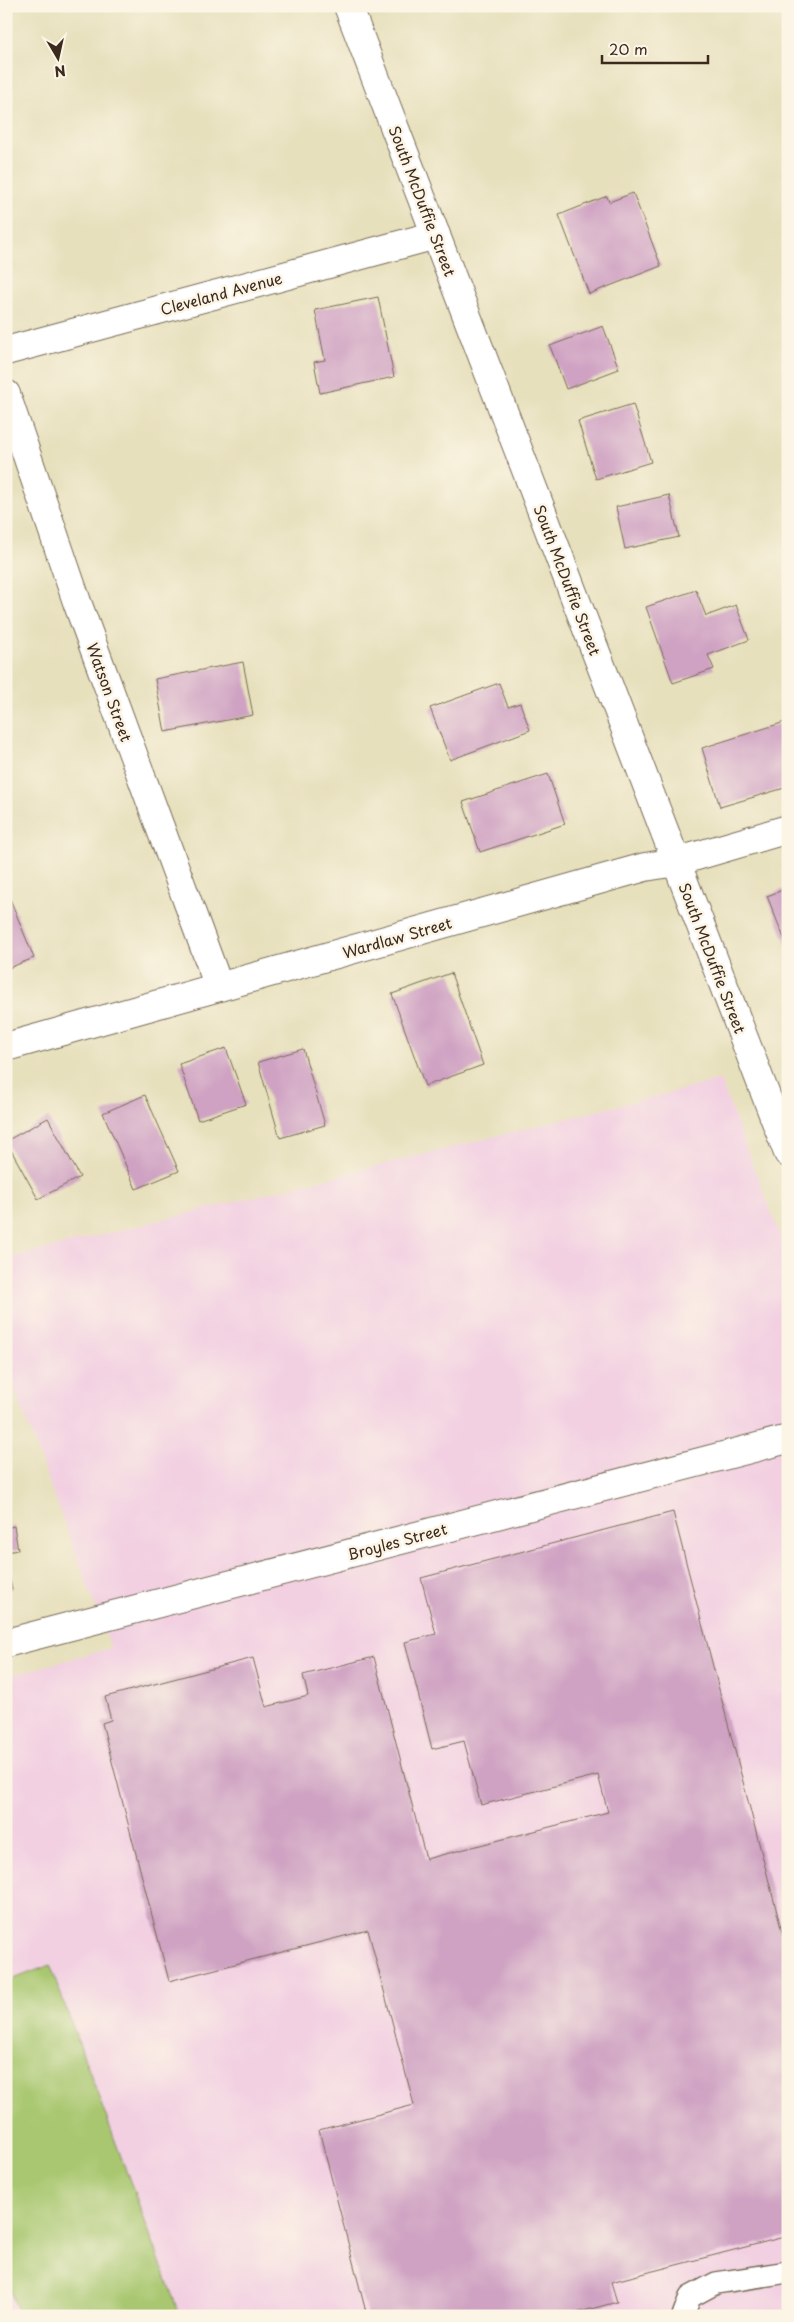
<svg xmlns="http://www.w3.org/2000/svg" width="794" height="2322" font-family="'Playpen Sans',sans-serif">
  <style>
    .built { fill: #f2d0e2 }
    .green { fill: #a8c76f; stroke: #727846 }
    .building { fill: #cfa2c3 }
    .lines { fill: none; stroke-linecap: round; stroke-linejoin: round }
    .lane-casing { stroke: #776a56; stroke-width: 24 }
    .street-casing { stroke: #776a56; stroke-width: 30 }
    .secondary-casing { stroke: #776a56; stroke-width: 30 }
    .lane { stroke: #fff; stroke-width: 21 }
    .street { stroke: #fff; stroke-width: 28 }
    .secondary { stroke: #fff; stroke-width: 28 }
    .labels { text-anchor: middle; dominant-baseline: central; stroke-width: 5; stroke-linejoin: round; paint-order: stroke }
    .street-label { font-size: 15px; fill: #3b2a1e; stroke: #fcf5e5 }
  </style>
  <rect width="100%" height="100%" fill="#fcf5e5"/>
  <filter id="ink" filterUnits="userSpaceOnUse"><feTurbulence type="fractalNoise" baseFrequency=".02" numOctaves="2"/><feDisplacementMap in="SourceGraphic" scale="10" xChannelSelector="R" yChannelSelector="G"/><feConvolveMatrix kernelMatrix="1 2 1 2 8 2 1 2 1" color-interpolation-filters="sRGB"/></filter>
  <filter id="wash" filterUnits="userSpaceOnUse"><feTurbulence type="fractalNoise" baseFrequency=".0096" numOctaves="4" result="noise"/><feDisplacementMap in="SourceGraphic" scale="20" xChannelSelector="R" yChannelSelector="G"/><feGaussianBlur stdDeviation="1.12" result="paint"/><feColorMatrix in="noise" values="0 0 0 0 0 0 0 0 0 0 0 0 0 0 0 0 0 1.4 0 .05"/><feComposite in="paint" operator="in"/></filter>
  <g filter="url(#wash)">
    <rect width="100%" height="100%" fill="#e7e0bd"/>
    <!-- built -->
    <path class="built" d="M720,1080L788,1256V2316H6V1677L111,1648L6,1366V1259Z"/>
    <!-- green -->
    <path class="green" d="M50,1965L180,2316H20L6,2279V1982Z"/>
    <g id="blocks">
      <!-- building -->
      <g class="building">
        <path d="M633,193L661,266L589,294L559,215L607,196L609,202Z"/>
        <path d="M378,297L394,377L320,393L314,362L325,360L315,310Z"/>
        <path d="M603,326L619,369L566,389L550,346Z"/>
        <path d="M633,404L651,462L596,479L578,421Z"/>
        <path d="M669,495L679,537L625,549L616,507Z"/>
        <path d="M696,590L706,616L736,605L749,640L708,655L714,669L673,683L646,607Z"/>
        <path d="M243,662L253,715L165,732L155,679Z"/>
        <path d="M499,683L508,707L520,703L530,730L450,760L430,708Z"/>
        <path d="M788,721V787L720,807L702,748Z"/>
        <path d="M548,774L565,824L480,852L463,802Z"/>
        <path d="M788,888V948L767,896Z"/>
        <path d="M10,899L34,958L6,969V901Z"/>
        <path d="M451,973L483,1065L425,1086L392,994Z"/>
        <path d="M226,1048L246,1104L198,1120L179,1064Z"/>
        <path d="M303,1049L325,1125L280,1138L258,1062Z"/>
        <path d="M145,1095L179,1171L136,1189L103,1113Z"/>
        <path d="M48,1118L80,1177L38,1199L6,1141Z"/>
        <path d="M673,1512L788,1955V2236L611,2282L617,2302L565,2316H367L319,2130L414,2105L368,1930L169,1981L102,1723L111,1720L105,1697L253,1658L266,1707L308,1696L303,1675L374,1657L426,1859L608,1812L598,1775L481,1805L464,1741L432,1749L405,1642L436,1634L421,1578Z"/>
        <path d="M14,1526L18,1550L6,1552V1528Z"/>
        <path d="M6,1561L12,1589L6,1590Z"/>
      </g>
    </g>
  </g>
  <g filter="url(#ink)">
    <use href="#blocks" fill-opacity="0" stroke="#776a56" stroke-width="1"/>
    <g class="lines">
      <defs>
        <path id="lane" d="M683,2316L690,2297L716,2283L788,2272"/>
        <g id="street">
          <path d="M6,351L436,235"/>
          <path d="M6,394L77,602L219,987"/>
          <path d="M6,1047L645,867L676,862L788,829"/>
          <path d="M6,1643L788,1439"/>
        </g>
        <path id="secondary" d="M348,6L788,1153"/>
      </defs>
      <!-- lane casing -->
      <use href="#lane" class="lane-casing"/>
      <!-- street casing -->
      <use href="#street" class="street-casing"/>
      <!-- secondary casing -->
      <use href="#secondary" class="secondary-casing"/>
      <!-- lane -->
      <use href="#lane" class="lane"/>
      <!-- street -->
      <use href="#street" class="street"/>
      <!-- secondary -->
      <use href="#secondary" class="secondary"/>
    </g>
  </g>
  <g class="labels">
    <!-- street labels -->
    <g class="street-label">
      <text transform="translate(423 201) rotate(69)">South McDuffie Street</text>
      <text transform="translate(221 293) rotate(-15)">Cleveland Avenue</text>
      <text transform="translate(568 580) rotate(69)">South McDuffie Street</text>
      <text transform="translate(110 692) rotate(70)">Watson Street</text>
      <text transform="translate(397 937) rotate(-16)">Wardlaw Street</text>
      <text transform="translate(713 958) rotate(69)">South McDuffie Street</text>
      <text transform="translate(397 1541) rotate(-15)">Broyles Street</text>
    </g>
  </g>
  <!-- margin -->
  <rect width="794" height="2322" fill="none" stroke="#fcf5e5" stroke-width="25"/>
  <!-- north arrow -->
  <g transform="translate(58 58) rotate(171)" stroke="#fcf5e5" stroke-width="4" paint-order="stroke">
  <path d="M0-4L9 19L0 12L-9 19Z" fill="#3b2a1e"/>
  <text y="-8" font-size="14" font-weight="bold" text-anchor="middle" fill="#3b2a1e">N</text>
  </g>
  <!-- scale -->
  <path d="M602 55v8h106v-8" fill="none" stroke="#3b2a1e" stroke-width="2.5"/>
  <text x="609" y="55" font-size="15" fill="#3b2a1e" stroke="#fcf5e5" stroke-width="4" paint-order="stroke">20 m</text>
</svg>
